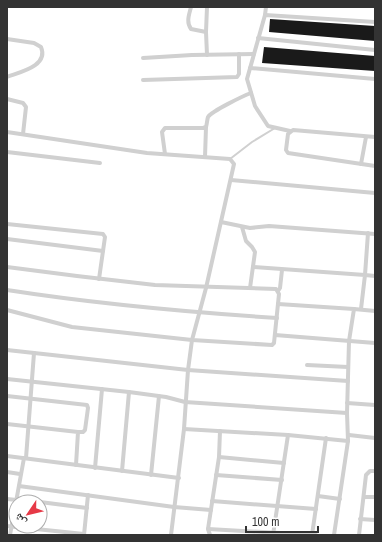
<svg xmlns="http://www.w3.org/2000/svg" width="382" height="542" font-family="'Archivo Narrow','Noto Naskh Arabic',sans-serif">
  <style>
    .building { fill: #1a1a1a }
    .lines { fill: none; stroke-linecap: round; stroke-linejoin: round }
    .service { stroke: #d0d0d0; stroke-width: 2 }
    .minor { stroke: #d0d0d0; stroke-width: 4 }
  </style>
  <rect width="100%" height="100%" fill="#fff"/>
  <!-- building -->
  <g class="building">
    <path d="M270,19L375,26V41L269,32Z"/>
    <path d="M264,47L375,56V71L262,63Z"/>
  </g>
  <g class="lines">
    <!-- service -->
    <path class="service" d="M230,159L252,142L275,128"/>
    <!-- minor -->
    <g class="minor">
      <path d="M191,7C189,15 186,22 191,29L206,32"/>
      <path d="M207,7L206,32L207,55"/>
      <path d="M265,15L266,7"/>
      <path d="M258,38L375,50"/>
      <path d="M7,39L34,43L41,47C49,66 20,72 7,77"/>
      <path d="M143,58L192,55L254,54"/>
      <path d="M250,68L375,79"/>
      <path d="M143,80L237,77L239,74V54"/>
      <path d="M7,99L23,103L26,107L23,134"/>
      <path d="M290,131L268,126L255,106L247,79L265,15L375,22"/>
      <path d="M7,132L147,153L230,159L234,164L206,288L192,340L188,370L184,429L171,535"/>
      <path d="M375,137L293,130L288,134L286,150L288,153L375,166"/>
      <path d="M7,152L100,163"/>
      <path d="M165,154L162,132L165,128H203L206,127C207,124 207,120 208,117C212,111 243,96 251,93"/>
      <path d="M205,157L206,127"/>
      <path d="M361,164L366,137"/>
      <path d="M231,180L375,193"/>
      <path d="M221,222L250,228L269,226L375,234"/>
      <path d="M7,224L103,234L105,237L99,279"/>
      <path d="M242,227L246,241L252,247L255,252L250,288"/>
      <path d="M368,233L365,275L375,276"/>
      <path d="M7,239L103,251"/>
      <path d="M7,267L77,276L155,285L276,289L279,294L274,343L272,345L192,340L72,327L7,310"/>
      <path d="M253,267L365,275L361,309"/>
      <path d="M7,290C97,304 186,312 277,318"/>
      <path d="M278,291L280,288L282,270"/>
      <path d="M278,304L354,309L349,341L347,413L348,441L334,535"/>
      <path d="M354,309L375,311"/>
      <path d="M275,335L375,343"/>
      <path d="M7,350L188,370L348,381"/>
      <path d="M307,365L348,367"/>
      <path d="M7,379L129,392L166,397L185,402L347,413"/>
      <path d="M7,396L87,405L88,408L85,430L83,432H78"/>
      <path d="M347,403L375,405"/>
      <path d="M7,424L78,432L76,465"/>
      <path d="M184,429L288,435L348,441"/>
      <path d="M349,435L375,438"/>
      <path d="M7,456L179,478"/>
      <path d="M219,457L284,463"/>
      <path d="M26,458L34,353"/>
      <path d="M95,468L102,389"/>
      <path d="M122,471L129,392"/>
      <path d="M7,472L20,474"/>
      <path d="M151,475L159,396"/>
      <path d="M216,475L282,480"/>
      <path d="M19,486L174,507L211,510"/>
      <path d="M318,496L340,499"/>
      <path d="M364,497H375"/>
      <path d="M7,499L37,502"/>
      <path d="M212,501L316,509"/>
      <path d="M40,502L87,508"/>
      <path d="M360,519L375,520"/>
      <path d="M7,526L84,534"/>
      <path d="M208,529L316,535"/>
      <path d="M10,535L24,458"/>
      <path d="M84,535L88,495"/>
      <path d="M210,535L208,529L219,457L220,431"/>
      <path d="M273,535L288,435"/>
      <path d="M312,535L326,438"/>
      <path d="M359,535L366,475L370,471H375"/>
    </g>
  </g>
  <!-- border -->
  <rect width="382" height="542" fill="none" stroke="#333333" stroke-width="16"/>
  <!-- north arrow -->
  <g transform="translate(28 514) rotate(235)"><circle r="19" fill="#ffffff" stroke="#adadad"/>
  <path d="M0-3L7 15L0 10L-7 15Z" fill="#e63946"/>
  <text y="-6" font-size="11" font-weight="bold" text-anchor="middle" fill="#333333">ش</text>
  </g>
  <!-- scale -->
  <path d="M246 526v6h72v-6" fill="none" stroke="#333333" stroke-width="2"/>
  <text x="252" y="526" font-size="12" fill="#333333" stroke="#ffffff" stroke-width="3" paint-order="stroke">100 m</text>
</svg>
